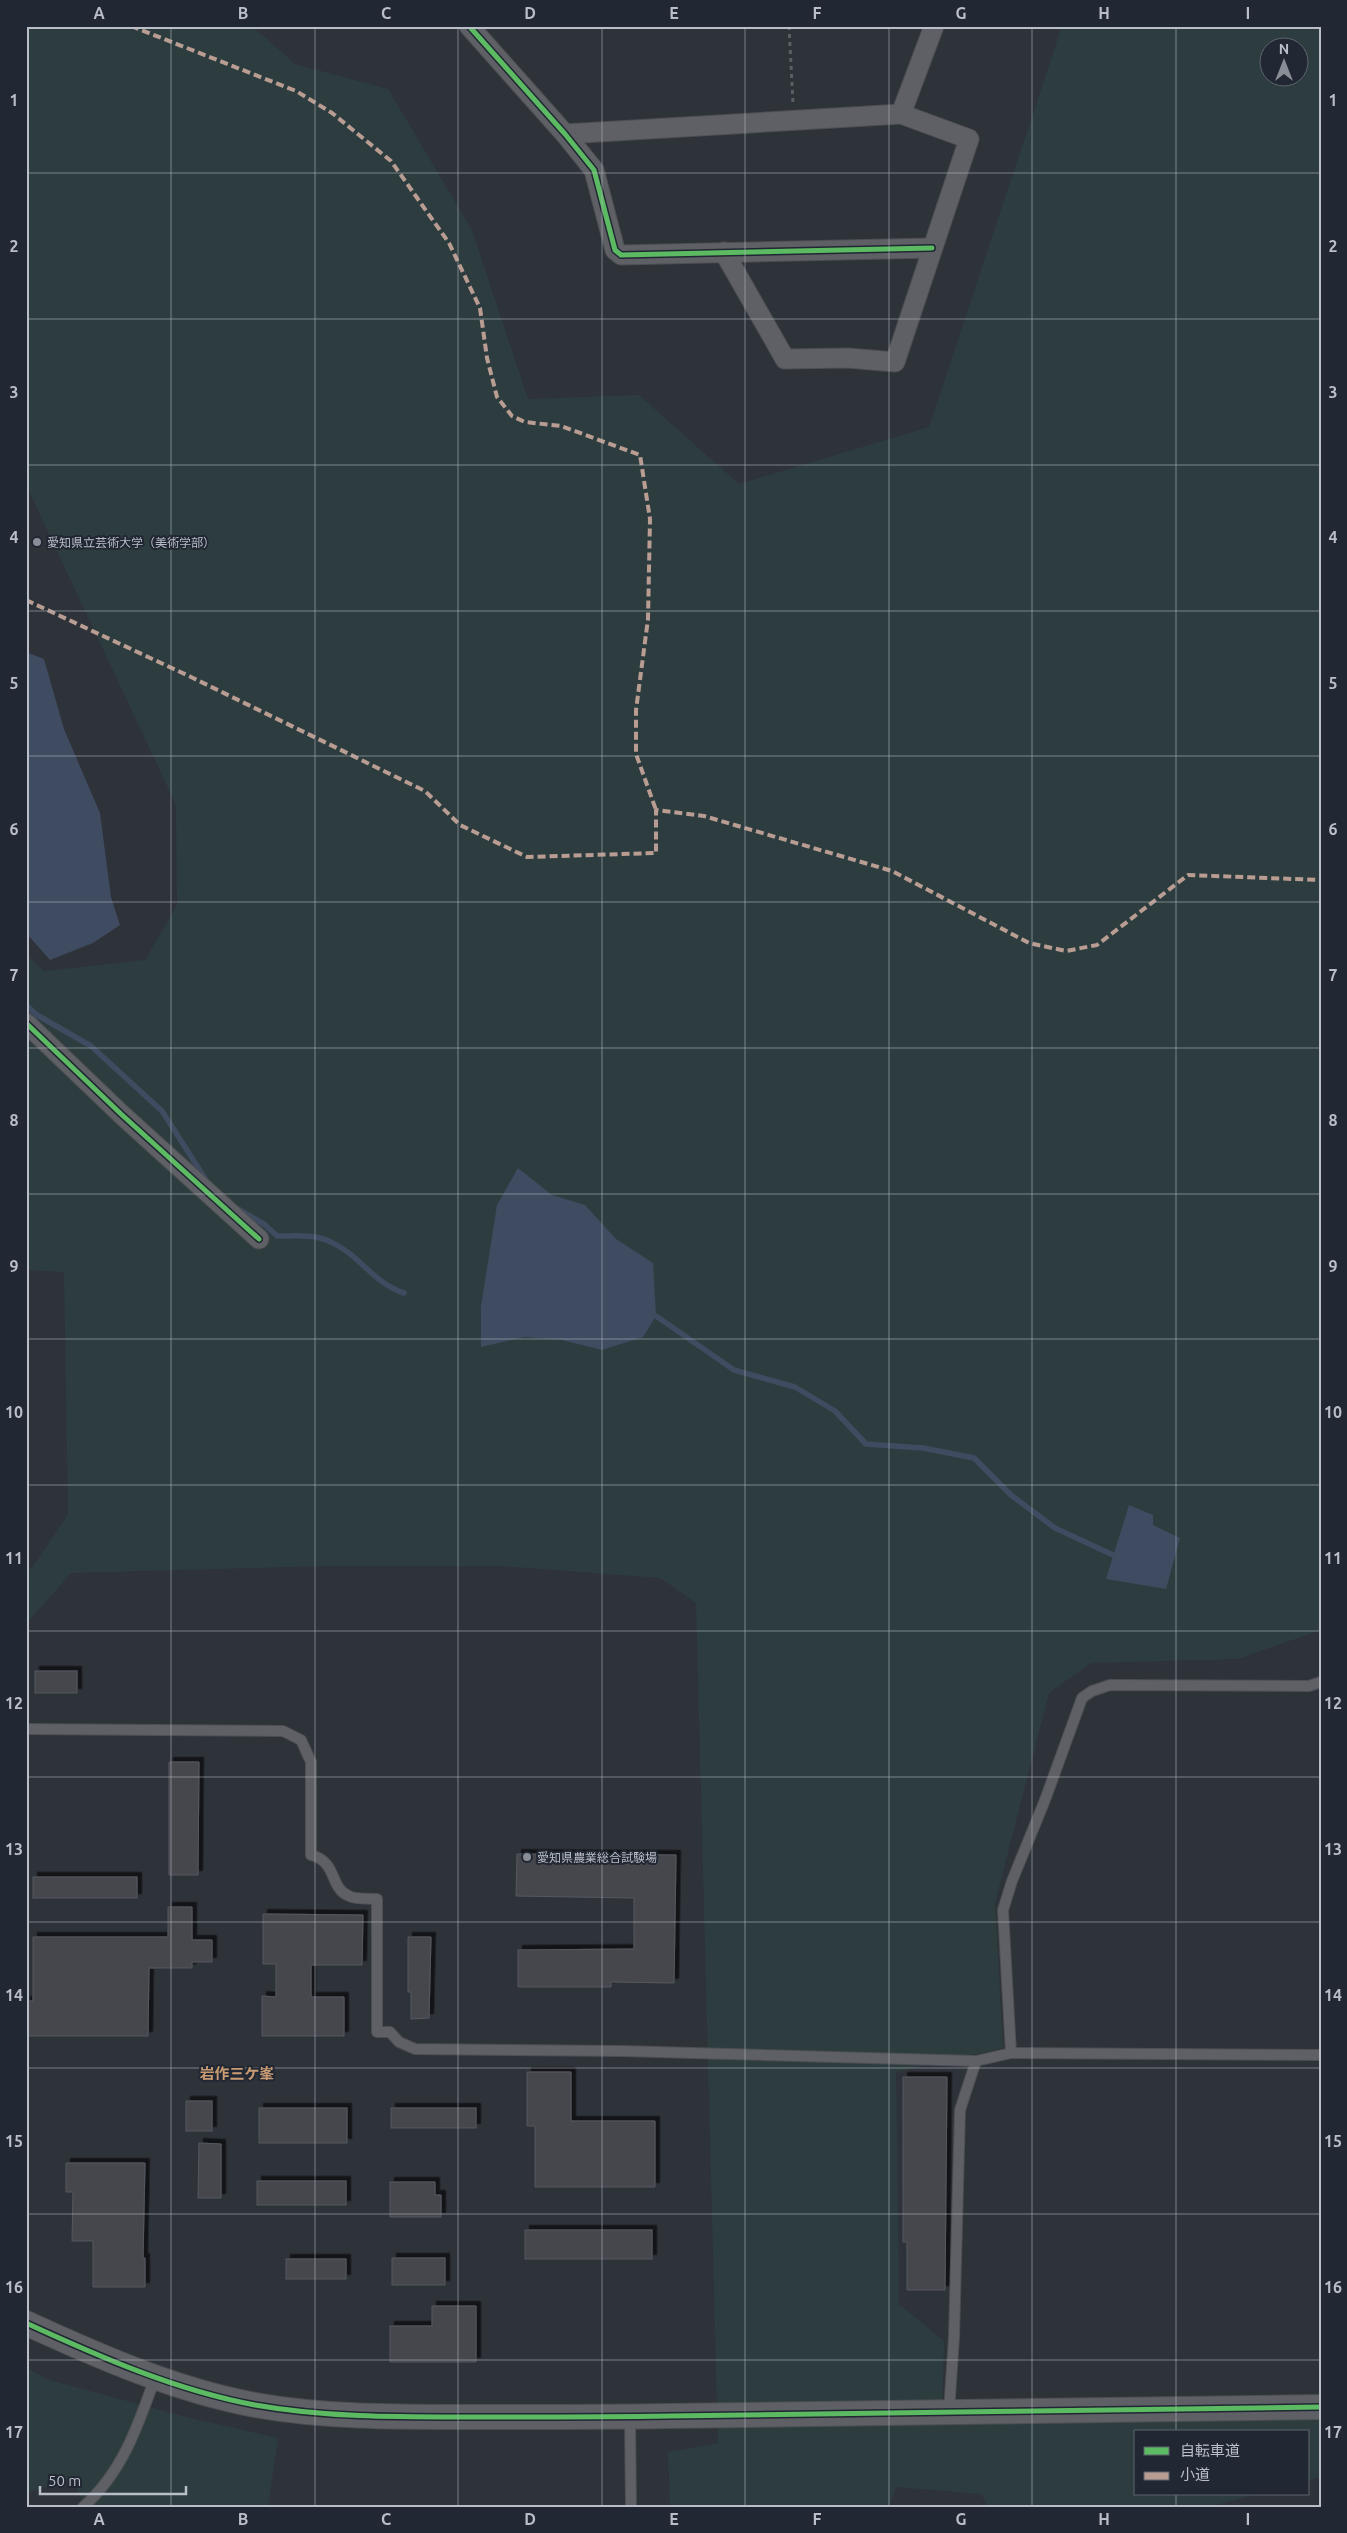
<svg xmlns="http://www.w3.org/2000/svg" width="1347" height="2533" font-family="Ubuntu,'Noto Sans JP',sans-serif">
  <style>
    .green { fill: #2d3d3f; fill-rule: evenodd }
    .water { fill: #3f4b60 }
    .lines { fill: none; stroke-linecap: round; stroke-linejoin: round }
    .stream { stroke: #3f4b60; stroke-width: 5.5 }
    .building { fill: #44474d; stroke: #565960; filter: url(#shadow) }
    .service-casing { stroke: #4c4e53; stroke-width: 12 }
    .minor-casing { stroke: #4c4e53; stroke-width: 21 }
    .tertiary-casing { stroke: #4c4e53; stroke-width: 26 }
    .path { stroke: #5b6064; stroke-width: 3; stroke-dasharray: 4 4; stroke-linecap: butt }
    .service { stroke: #5e6066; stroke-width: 10 }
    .minor { stroke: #5e6066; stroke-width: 19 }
    .tertiary { stroke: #5e6066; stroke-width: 24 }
    .quiet { stroke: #b99d93; stroke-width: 4; stroke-dasharray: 8 4; stroke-linecap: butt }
    .cycleway-casing { stroke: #212833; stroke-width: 8 }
    .cycleway { stroke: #5cba63; stroke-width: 5 }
    .grid { fill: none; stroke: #b9bec8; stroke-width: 1; stroke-opacity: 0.55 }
    .poi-dot { fill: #888d96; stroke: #212833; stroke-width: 2 }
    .labels { text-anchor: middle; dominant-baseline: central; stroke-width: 4; stroke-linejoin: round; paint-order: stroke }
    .poi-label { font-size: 12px; fill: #b9bec8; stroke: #212833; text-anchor: start }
    .quarter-label { font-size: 15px; font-weight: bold; fill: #c89b73; stroke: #212833 }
    .neatline { fill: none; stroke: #b9bec8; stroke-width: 2 }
    .grid-label { font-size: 16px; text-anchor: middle; font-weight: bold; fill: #b9bec8 }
  </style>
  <defs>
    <filter id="shadow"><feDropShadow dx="4.5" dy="-4.5" stdDeviation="0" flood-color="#0009"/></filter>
  </defs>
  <rect width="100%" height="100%" fill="#2e3239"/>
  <!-- green -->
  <g class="green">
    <path d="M26,26H252L295,64L388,89L472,230L528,399L639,395L739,484L929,427L1062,26H1321V1630L1238,1659L1091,1663L1049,1693L995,1903L1003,2048L896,2072L899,2304L944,2341L942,2421L1321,2416V2477L1308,2480V2432H1136V2494H1256L1209,2507H988L981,2494L896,2487L889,2507H670L668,2452L718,2443L696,1603L660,1578L501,1566H325L71,1573L26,1624V1569L32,1568L68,1514L64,1272L26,1270V954L44,971L145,960L177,905L176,805L26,485ZM1270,48H1300V78H1270Z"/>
    <path d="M26,2367L46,2379L186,2417L278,2438L268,2507H86L72,2479L26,2493Z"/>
  </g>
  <!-- water -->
  <g class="water">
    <path d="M26,652L44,659L64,729L100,813L111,897L120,925L93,943L50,960L26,933Z"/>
    <path d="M518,1168L552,1195L585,1205L616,1239L653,1263L656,1316L643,1337L602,1350L562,1340L524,1337L481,1347V1306L497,1205Z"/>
    <path d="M1129,1505L1153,1515V1525L1180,1538L1166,1589L1106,1579Z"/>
  </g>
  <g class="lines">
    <!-- stream -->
    <g class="stream">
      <path d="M26,1005L37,1015L91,1046L162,1111L206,1180"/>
      <path d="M238,1209L264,1224L277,1236C296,1236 314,1234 331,1242C360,1255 374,1284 404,1293"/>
      <path d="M656,1316L734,1370L795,1387L835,1411L866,1444L923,1448L974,1458L1011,1495L1055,1528L1113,1555"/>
    </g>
  </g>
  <!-- building -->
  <g class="building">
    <rect x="35" y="1671" width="42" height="22"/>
    <path d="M169,1762H199L198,1875H169Z"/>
    <path d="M517,1854L676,1855L674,1983L611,1982V1987H518V1950L634,1949V1898L516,1896Z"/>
    <rect x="33" y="1877" width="104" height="21"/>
    <path d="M168,1907H192V1940H212V1962H192V1968H149L148,2036H26V2001H33V1937H168Z"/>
    <path d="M263,1914L363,1915L362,1965H311V1997H344V2036H262V1996L276,1997V1964H263Z"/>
    <path d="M408,1937H431L429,2018L411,2019V1992H408Z"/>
    <path d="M527,2072H571V2121H655V2187H535V2126H527Z"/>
    <path d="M903,2077H947L945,2290H907V2242H903Z"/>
    <rect x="186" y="2101" width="26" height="30"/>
    <rect x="259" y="2108" width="88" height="35"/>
    <rect x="391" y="2108" width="85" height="20"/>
    <path d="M199,2143L221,2144V2198H198Z"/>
    <path d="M66,2163H145L143,2258H145V2287H93V2241H72L73,2192H66Z"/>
    <rect x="257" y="2181" width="89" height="24"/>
    <path d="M390,2182H435V2195H441V2217H390Z"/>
    <rect x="525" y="2230" width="127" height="29"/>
    <rect x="392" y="2258" width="53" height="27"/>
    <rect x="286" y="2259" width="60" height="20"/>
    <path d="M432,2306H476V2362H390V2326H432Z"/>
  </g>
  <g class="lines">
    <defs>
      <g id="service">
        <path d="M26,1729L283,1731L301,1740L311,1762V1855C338,1862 329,1888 349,1896C357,1900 369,1898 377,1899V2032H390L399,2042L415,2049L622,2051L976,2061L1011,2053L1321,2055"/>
        <path d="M1011,2053L1003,1910L1012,1881L1045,1800L1082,1698L1092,1691L1110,1685L1309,1686L1321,1682"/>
        <path d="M949,2412L954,2337L960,2110L976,2061"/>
        <path d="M630,2417L631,2507"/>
        <path d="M83,2507C122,2473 138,2426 155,2378"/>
      </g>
      <g id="minor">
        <path d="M469,26L565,134L594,170L615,250L621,255L932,248"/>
        <path d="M565,134L901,114L934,26"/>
        <path d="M724,252L785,359L848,358L895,362L969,139L901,114"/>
        <path d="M26,1023L121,1114L259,1239"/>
      </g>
      <path id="tertiary" d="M26,2323C100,2357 175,2390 255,2405C328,2418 404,2417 478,2417C542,2417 606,2417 669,2416C886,2413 1104,2410 1321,2407"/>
    </defs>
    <!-- service casing -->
    <use href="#service" class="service-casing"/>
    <!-- minor casing -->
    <use href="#minor" class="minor-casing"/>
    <!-- tertiary casing -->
    <use href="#tertiary" class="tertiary-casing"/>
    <!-- path -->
    <path class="path" d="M789,26L793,103"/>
    <!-- service -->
    <use href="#service" class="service"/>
    <!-- minor -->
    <use href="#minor" class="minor"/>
    <!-- tertiary -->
    <use href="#tertiary" class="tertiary"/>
    <!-- quiet -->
    <g class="quiet">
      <path d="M131,26L296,91L332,113L391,161L449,243L480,308L487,358L497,397L512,416L525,422L561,426L640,455L650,519L648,619L636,710V754L656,810"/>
      <path d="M26,600L191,677L425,791L460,825L527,857L656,853V810L704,816L892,871L1029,943L1066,951L1097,945L1188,875L1321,880"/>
    </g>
    <defs>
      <g id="cycleway">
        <path d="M469,26L565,134L594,170L615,250L621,255L932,248"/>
        <path d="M26,1023L121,1114L259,1239"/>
        <path d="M26,2323C100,2357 175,2390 255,2405C328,2418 404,2417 478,2417C542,2417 606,2417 669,2416C886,2413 1104,2410 1321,2407"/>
      </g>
    </defs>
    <!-- cycleway casing -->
    <use href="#cycleway" class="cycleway-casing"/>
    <!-- cycleway -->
    <use href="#cycleway" class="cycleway"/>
  </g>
  <!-- grid -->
  <path class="grid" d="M171,26V2507M315,26V2507M458,26V2507M602,26V2507M745,26V2507M889,26V2507M1032,26V2507M1176,26V2432M26,173H1321M26,319H1321M26,465H1321M26,611H1321M26,756H1321M26,902H1321M26,1048H1321M26,1194H1321M26,1339H1321M26,1485H1321M26,1631H1321M26,1777H1321M26,1922H1321M26,2068H1321M26,2214H1321M26,2360H1321M1176,2494V2507"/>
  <!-- markers -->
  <g class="poi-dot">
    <circle cx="37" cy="542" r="5"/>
    <circle cx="527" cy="1857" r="5"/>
  </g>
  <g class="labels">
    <!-- poi labels -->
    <g class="poi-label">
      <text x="47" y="542">愛知県立芸術大学（美術学部）</text>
      <text x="537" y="1857">愛知県農業総合試験場</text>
    </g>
    <!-- quarter labels -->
    <g class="quarter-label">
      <text x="237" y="2073">岩作三ケ峯</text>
    </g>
  </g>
  <!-- border -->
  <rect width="1347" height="2533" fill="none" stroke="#212833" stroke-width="55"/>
  <!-- legend -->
  <rect x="1134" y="2430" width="175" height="65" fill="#212833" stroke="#5e646f"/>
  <rect x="1144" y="2447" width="25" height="8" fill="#5cba63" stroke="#5e646f"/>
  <text x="1180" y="2456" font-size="15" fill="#b9bec8">自転車道</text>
  <rect x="1144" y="2472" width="25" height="8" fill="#b99d93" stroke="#5e646f"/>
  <text x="1180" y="2480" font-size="15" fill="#b9bec8">小道</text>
  <!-- north arrow -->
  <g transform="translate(1284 62)"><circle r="24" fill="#212833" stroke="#5e646f"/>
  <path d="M0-4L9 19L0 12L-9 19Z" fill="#888d96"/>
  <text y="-8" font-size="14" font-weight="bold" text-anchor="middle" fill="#b9bec8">N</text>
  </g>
  <!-- scale -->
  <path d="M40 2486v8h146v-8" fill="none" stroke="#b9bec8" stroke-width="2.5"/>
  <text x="48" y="2486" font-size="15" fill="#b9bec8" stroke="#212833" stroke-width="4" paint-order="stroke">50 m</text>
  <rect x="28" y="28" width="1292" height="2478" class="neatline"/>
  <g class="grid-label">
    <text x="99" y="19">A</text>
    <text x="243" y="19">B</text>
    <text x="386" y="19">C</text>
    <text x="530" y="19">D</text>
    <text x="674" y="19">E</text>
    <text x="817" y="19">F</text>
    <text x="961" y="19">G</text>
    <text x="1104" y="19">H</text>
    <text x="1248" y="19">I</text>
    <text x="14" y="106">1</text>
    <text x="1333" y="106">1</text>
    <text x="14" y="252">2</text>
    <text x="1333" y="252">2</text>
    <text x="14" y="398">3</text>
    <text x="1333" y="398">3</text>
    <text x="14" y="543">4</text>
    <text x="1333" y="543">4</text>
    <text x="14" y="689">5</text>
    <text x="1333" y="689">5</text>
    <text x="14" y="835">6</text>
    <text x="1333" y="835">6</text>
    <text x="14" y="981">7</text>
    <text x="1333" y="981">7</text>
    <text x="14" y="1126">8</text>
    <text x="1333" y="1126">8</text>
    <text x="14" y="1272">9</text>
    <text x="1333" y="1272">9</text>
    <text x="14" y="1418">10</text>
    <text x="1333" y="1418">10</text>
    <text x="14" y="1564">11</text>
    <text x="1333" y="1564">11</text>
    <text x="14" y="1709">12</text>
    <text x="1333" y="1709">12</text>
    <text x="14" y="1855">13</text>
    <text x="1333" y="1855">13</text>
    <text x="14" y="2001">14</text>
    <text x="1333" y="2001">14</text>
    <text x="14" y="2147">15</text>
    <text x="1333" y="2147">15</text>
    <text x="14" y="2293">16</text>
    <text x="1333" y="2293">16</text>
    <text x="14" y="2438">17</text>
    <text x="1333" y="2438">17</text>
    <text x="99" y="2525">A</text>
    <text x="243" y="2525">B</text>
    <text x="386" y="2525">C</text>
    <text x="530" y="2525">D</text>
    <text x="674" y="2525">E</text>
    <text x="817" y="2525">F</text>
    <text x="961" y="2525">G</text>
    <text x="1104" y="2525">H</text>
    <text x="1248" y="2525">I</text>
  </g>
</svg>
